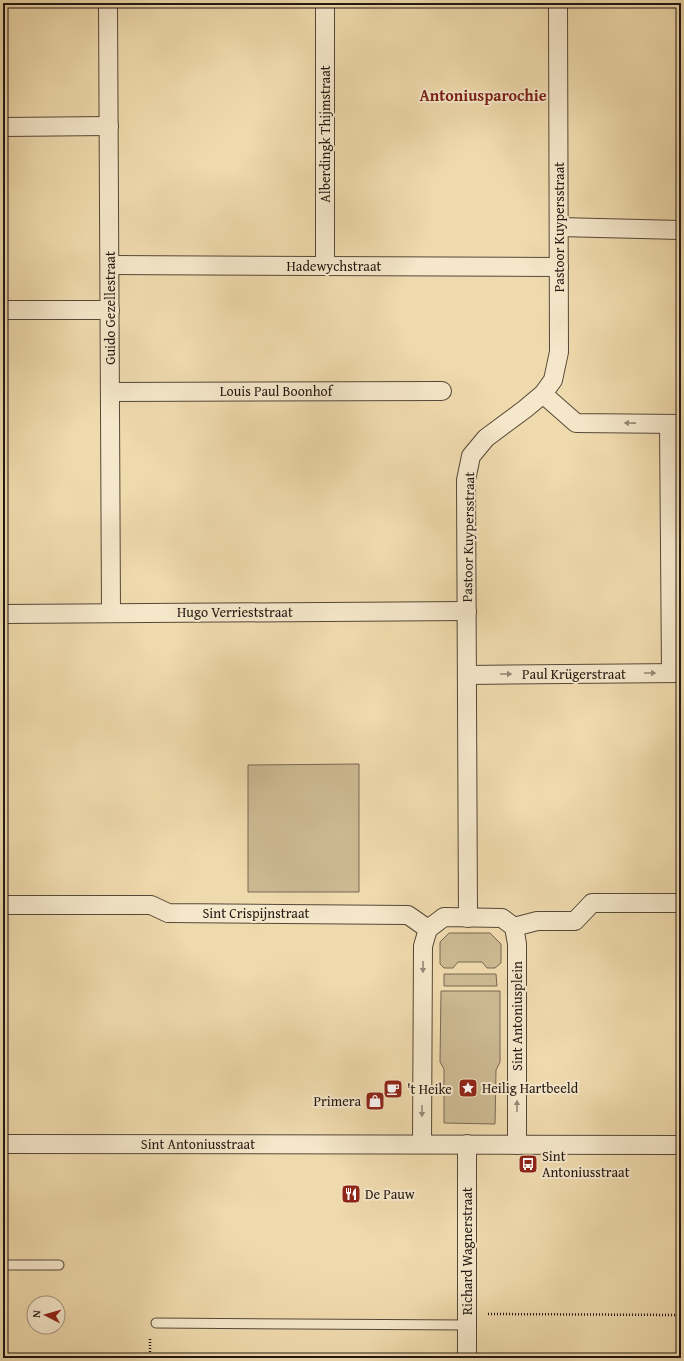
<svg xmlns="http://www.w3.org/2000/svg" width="684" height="1361" font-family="'Gentium Book Plus',serif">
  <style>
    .green { fill: #ccb992; stroke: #776852 }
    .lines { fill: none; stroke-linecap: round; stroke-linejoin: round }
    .service-casing { stroke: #554838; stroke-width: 11 }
    .minor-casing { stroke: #554838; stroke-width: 20 }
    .path { stroke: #221711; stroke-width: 2.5; stroke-dasharray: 1 2; stroke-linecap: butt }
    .service { stroke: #f5e7ca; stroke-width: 9 }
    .minor { stroke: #f5e7ca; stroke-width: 18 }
    .oneway { fill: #968977 }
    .labels { text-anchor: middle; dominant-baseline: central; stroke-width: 4; stroke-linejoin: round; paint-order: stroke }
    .street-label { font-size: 14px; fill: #221711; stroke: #f5e7ca }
    .poi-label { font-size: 14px; fill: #221711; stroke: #f5e7ca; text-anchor: start }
    .quarter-label { font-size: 16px; font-weight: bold; fill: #7a1f14; stroke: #f5e7ca }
  </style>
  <rect width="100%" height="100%" fill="#efdaad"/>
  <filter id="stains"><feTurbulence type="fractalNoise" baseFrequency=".005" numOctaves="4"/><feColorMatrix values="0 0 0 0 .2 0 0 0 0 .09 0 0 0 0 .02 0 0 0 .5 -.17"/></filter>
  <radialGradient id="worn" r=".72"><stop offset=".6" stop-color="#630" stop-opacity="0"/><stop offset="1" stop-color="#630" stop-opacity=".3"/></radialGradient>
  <!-- green -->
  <g class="green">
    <path d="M359,764V892H248V765Z"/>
    <path d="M449,933H490L501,944V963L495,968H487L482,962H458L453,968H444L440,964V942Z"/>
    <path d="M444,974H496L497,986H444Z"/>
    <path d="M441,991H500V1062L496,1070L495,1124L444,1123V1069L440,1062Z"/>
  </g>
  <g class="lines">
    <defs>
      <g id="service">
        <path d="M3,1265H59"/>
        <path d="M156,1323L467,1325"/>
      </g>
      <g id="minor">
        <path d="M108,3L111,613"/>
        <path d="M325,3V266"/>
        <path d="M3,127L109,126"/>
        <path d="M559,227L681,230"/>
        <path d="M110,265L559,267"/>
        <path d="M3,310H110"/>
        <path d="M110,392L442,391"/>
        <path d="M543,394L576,423L680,424"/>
        <path d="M669,424L671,673"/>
        <path d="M3,614L467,611"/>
        <path d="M467,675L681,673"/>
        <path d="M3,905H151L168,913L408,915L428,929"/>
        <path d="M468,918L466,480L471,456L486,438L525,409L543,394L553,380L559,352L558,3"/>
        <path d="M514,927L537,921H575L592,903H681"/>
        <path d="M428,929L444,917L502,918L514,927L517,944V1145"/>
        <path d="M3,1144L681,1145"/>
        <path d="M422,1144L423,946L428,929"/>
        <path d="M467,1144V1358"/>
      </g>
    </defs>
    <!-- service casing -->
    <use href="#service" class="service-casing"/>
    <!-- minor casing -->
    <use href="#minor" class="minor-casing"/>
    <!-- path -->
    <g class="path">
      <path d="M488,1314L681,1315"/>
      <path d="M150,1358V1337"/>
    </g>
    <!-- service -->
    <use href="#service" class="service"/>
    <!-- minor -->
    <use href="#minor" class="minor"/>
  </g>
  <!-- one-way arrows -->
  <defs><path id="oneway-solid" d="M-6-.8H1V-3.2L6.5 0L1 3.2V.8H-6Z"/></defs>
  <g class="oneway">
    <use href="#oneway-solid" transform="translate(630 423) rotate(-179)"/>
    <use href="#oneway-solid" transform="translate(650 673)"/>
    <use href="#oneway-solid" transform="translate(506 674)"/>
    <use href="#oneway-solid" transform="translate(423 967) rotate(90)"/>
    <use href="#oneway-solid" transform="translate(517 1106) rotate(-90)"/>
    <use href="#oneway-solid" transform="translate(422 1111) rotate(90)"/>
  </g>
  <!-- icons -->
  <defs>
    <symbol id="sight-square" viewBox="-11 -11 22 22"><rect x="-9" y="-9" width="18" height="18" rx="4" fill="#8f2418" stroke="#f5e7ca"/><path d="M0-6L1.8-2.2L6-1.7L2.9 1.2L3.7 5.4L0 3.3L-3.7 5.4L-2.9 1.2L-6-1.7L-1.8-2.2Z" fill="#fff"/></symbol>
    <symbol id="cafe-square" viewBox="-11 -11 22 22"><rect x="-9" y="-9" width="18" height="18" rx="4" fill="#8f2418" stroke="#f5e7ca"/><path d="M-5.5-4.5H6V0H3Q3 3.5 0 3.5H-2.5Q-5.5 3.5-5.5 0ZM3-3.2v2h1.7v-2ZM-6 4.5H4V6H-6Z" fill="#fff"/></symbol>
    <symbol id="shop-square" viewBox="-11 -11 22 22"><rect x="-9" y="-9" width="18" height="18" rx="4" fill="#8f2418" stroke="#f5e7ca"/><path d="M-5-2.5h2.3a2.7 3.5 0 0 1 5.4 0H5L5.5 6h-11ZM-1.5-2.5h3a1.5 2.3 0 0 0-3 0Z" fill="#fff"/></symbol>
    <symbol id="bus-square" viewBox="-11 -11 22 22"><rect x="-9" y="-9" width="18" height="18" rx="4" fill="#8f2418" stroke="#f5e7ca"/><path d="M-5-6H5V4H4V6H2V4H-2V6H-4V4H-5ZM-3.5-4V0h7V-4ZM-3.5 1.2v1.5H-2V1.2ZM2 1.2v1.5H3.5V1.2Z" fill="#fff"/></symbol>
    <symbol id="restaurant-square" viewBox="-11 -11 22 22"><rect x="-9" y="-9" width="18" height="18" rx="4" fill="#8f2418" stroke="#f5e7ca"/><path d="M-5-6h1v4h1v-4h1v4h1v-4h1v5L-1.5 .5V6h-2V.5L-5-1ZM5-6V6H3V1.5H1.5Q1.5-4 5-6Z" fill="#fff"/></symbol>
  </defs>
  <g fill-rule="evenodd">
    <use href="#sight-square" x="457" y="1077" width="22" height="22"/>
    <use href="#cafe-square" x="382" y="1078" width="22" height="22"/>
    <use href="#shop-square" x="364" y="1090" width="22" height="22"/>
    <use href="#bus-square" x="517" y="1153" width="22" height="22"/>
    <use href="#restaurant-square" x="340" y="1183" width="22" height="22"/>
  </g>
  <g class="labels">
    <!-- street labels -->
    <g class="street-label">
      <text transform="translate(325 134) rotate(-90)">Alberdingk Thijmstraat</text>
      <text transform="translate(559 227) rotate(-90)">Pastoor Kuypersstraat</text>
      <text x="334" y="266">Hadewychstraat</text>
      <text transform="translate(110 308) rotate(-90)">Guido Gezellestraat</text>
      <text x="276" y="391">Louis Paul Boonhof</text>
      <text transform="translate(468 537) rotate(-89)">Pastoor Kuypersstraat</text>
      <text x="235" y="612">Hugo Verrieststraat</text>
      <text x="574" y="674">Paul Krügerstraat</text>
      <text x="256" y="913">Sint Crispijnstraat</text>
      <text transform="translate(517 1016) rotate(-90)">Sint Antoniusplein</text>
      <text x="198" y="1144">Sint Antoniusstraat</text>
      <text transform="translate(467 1251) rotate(-90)">Richard Wagnerstraat</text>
    </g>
    <!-- poi labels -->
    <g class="poi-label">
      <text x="482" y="1088">Heilig Hartbeeld</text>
      <text x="407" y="1089">'t Heike</text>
      <text x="361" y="1101" text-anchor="end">Primera</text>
      <text x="542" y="1156">Sint<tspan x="542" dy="16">Antoniusstraat</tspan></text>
      <text x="365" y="1194">De Pauw</text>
    </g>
    <!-- quarter labels -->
    <g class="quarter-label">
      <text x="483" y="95">Antoniusparochie</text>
    </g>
  </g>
  <!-- margin -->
  <rect width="684" height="1361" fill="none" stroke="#efdaad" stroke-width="16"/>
  <rect x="4" y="4" width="676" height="1353" fill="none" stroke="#221711" stroke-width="2"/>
  <rect x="8" y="8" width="668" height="1345" fill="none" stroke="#221711"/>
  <!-- north arrow -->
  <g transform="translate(46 1315) rotate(276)"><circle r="19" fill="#f5e7ca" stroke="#a19480"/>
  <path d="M0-3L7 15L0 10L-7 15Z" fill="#8f2418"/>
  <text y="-6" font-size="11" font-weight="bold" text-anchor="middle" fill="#221711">N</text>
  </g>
  <rect width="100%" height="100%" filter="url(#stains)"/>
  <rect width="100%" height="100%" fill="url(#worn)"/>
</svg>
